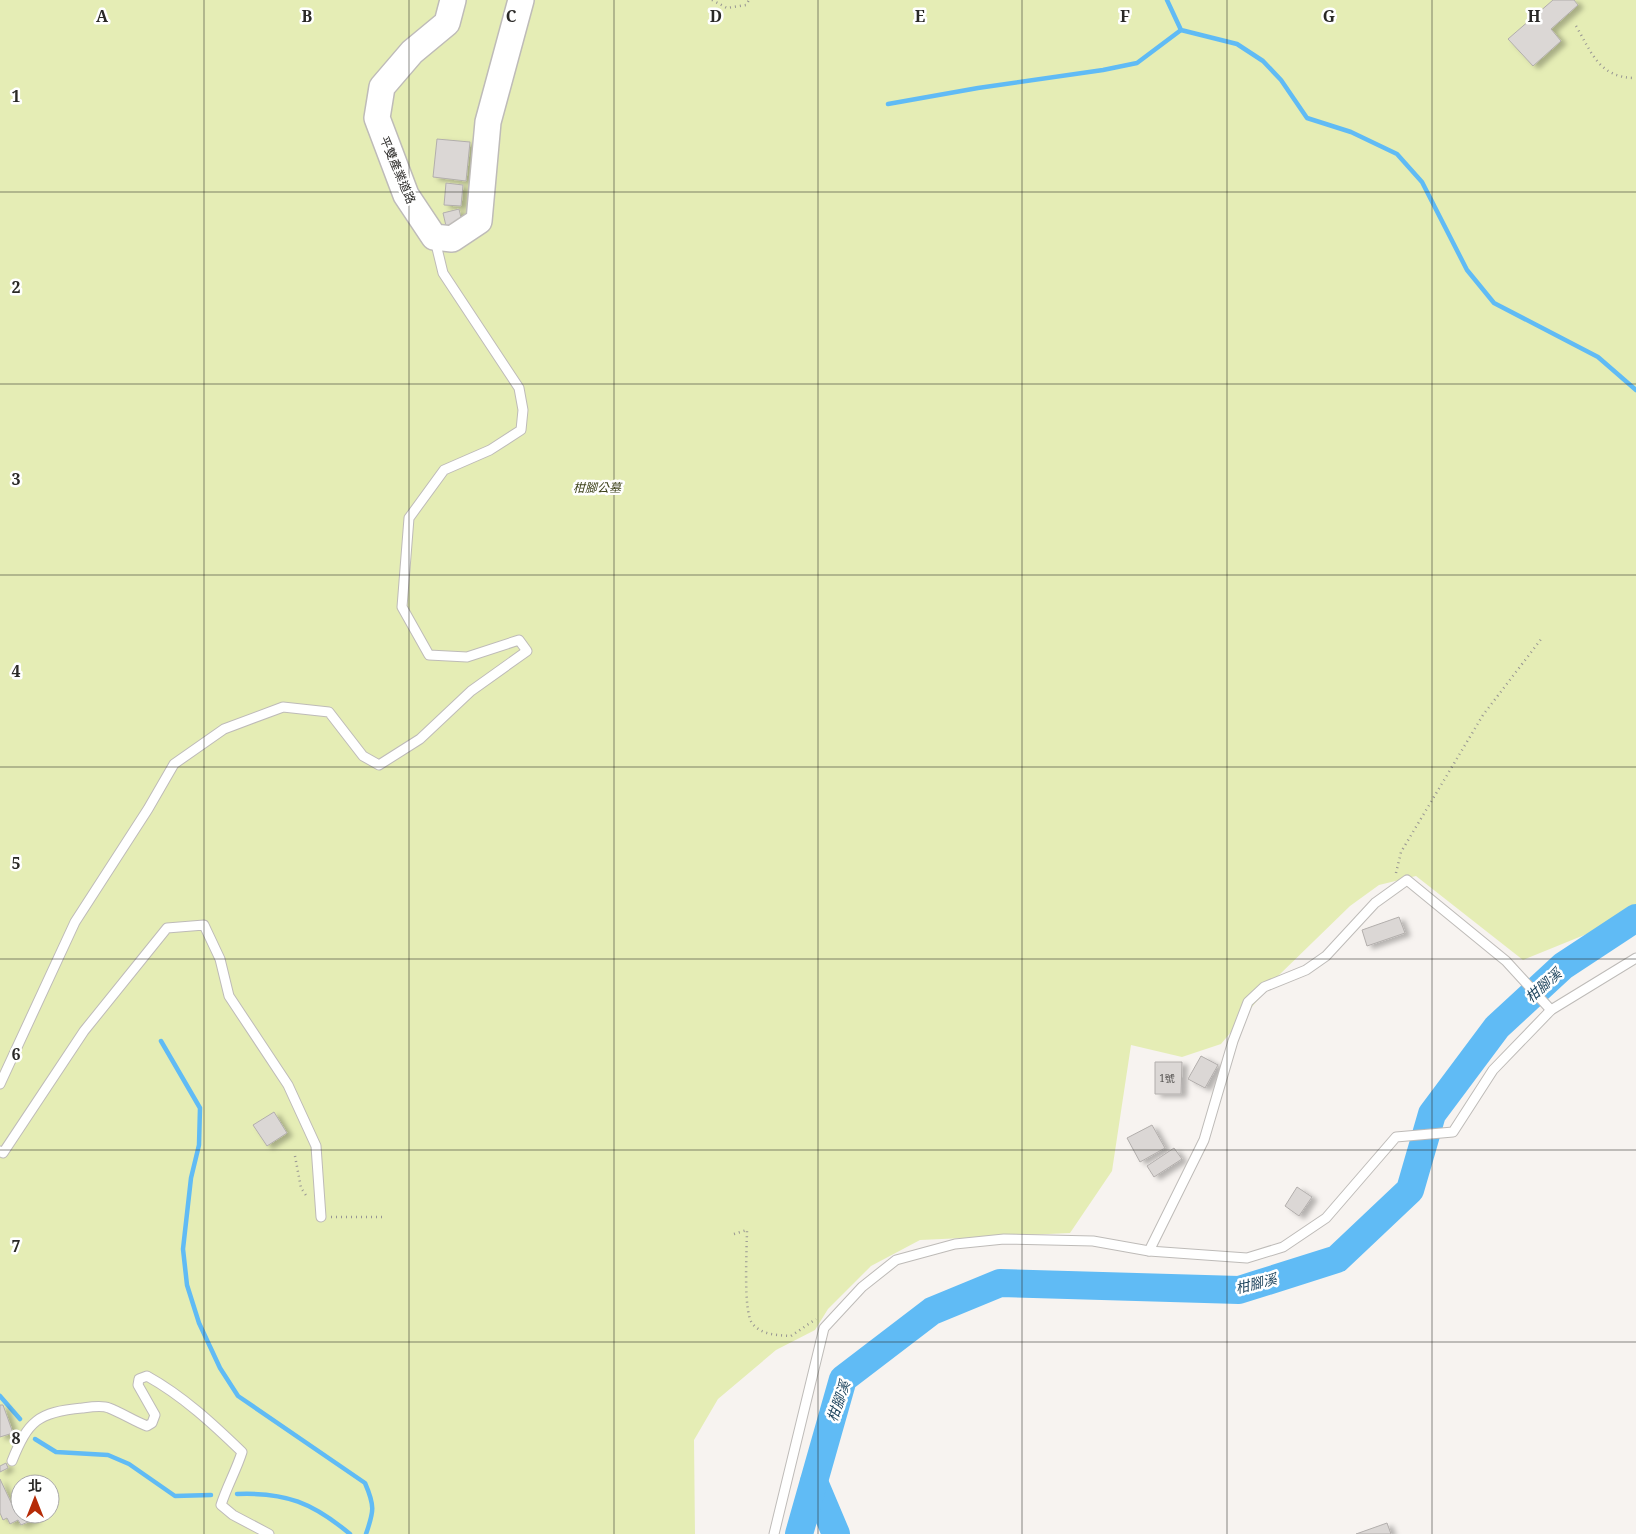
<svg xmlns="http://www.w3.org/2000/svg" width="1636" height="1534" font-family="'Noto Serif','Noto Sans TC',serif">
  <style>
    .green { fill: #e5edb5; fill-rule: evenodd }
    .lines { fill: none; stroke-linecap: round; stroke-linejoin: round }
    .stream { stroke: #60bbf5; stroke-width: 4.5 }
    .river { stroke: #60bbf5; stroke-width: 28 }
    .building { fill: #dbd7d5; stroke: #b2aeac; filter: url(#shadow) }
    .lane-casing { stroke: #bebbb8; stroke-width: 11 }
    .secondary-casing { stroke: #bebbb8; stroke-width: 28 }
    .path { stroke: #989693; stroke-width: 2.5; stroke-dasharray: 1 4; stroke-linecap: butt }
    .lane { stroke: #fff; stroke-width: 9 }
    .secondary { stroke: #fff; stroke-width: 25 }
    .grid { fill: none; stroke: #2a2927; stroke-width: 1; stroke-opacity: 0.55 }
    .labels { text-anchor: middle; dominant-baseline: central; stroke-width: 5; stroke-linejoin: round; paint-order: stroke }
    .number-label { font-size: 10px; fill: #565452 }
    .street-label { font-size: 12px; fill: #2a2927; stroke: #fff }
    .park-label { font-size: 12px; font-style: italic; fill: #3f441c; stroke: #fff }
    .water-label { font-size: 14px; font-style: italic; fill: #1f455e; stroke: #fff }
    .grid-label { font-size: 16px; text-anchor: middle; font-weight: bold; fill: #2a2927; stroke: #fff; stroke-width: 5; stroke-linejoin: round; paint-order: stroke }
  </style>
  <defs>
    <filter id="shadow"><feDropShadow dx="5.5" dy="3" stdDeviation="2.5" flood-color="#0004"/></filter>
  </defs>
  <rect width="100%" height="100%" fill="#f7f3f0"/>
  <!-- green -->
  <path class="green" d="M0,0H1636V914L1523,960L1416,876L1379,885L1350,906L1277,977L1221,1044L1182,1057L1131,1045L1112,1171L1070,1233L920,1240L871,1266L828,1309L815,1330L776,1350L718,1399L694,1440L695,1534H0ZM20,1484H50V1514H20Z"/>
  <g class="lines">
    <!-- stream -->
    <g class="stream">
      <path d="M1167,0L1181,30L1237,44L1263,61L1281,80L1307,118L1351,132L1397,154L1422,182L1467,270L1494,303L1598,357L1636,390"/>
      <path d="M888,104L978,88L1103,70L1137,63L1181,30"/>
      <path d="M161,1041L200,1108L199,1145L191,1178L183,1249L187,1285L199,1323L220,1368L238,1396L365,1483C375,1506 374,1511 366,1534"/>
      <path d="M0,1396L20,1419"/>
      <path d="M35,1439L56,1452L108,1455L129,1464L175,1496L211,1495"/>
      <path d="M237,1494C286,1492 313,1503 350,1534"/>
    </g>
    <!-- river -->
    <g class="river">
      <path d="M814,1482L836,1534"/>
      <path d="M799,1534L843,1379L932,1311L1000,1283L1239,1290L1337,1259L1410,1190L1432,1114L1497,1027L1563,966L1636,918"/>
    </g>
  </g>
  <!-- building -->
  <g class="building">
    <path d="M1553,0H1574L1578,5L1551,29L1561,41L1533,66L1508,39Z"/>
    <path d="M437,139L470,142L466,181L433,177Z"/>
    <path d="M446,183L463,185L461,206L444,205Z"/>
    <path d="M459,209L462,222L446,226L443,213Z"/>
    <path d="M1399,917L1405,933L1367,946L1362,930Z"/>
    <path d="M1201,1056L1218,1065L1205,1088L1188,1079Z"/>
    <path d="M1155,1062H1182L1181,1094H1155Z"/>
    <path d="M274,1112L287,1133L267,1146L253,1125Z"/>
    <path d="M1152,1125L1165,1148L1140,1162L1127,1138Z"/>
    <path d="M1174,1148L1182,1159L1154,1177L1147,1166Z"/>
    <path d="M1297,1187L1312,1197L1299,1216L1285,1206Z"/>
    <path d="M0,1405H3L13,1433L0,1437Z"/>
    <path d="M6,1463L8,1468L0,1472V1466Z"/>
    <path d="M0,1479L15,1511L20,1508V1514H33L35,1519L21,1525L18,1520L10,1524L7,1518L3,1520L0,1513Z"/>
    <path d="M1387,1523L1391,1534H1356Z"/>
  </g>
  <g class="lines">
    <defs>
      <g id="lane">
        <path d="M0,1084L75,922L148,809L174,764L224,729L283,707L329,712L363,756L379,765L420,739L471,691L527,651L519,640L467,657L429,655L402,607L409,518L444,470L490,450L521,430L523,410L519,388L443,273L435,240"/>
        <path d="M0,1151L3,1153L84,1031L167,928L204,925L220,959L229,996L288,1085L316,1146L321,1217"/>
        <path d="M1149,1251L1204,1140L1233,1041L1248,1002L1264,987L1306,970L1326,956L1375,903L1407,880L1506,961L1551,1010"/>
        <path d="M12,1461C28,1421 38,1412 82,1408C90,1407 102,1405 109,1408C122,1413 134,1421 147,1426L152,1423L155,1415L138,1385L139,1379L147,1376C183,1396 213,1424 242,1452C236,1471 227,1486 221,1505L233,1515L269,1534"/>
        <path d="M774,1534L824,1328L862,1287L896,1260L955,1244L1004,1239L1093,1241L1149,1251L1247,1258L1283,1247L1326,1218L1396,1137L1453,1132L1493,1070L1551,1010L1636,958"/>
      </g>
      <path id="secondary" d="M453,0L447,23L412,52L382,87L377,118L406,195L434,237L452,239L479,221L488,122L521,0"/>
    </defs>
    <!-- lane casing -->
    <use href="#lane" class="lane-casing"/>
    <!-- secondary casing -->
    <use href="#secondary" class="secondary-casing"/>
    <!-- path -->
    <g class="path">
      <path d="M712,0L727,8L746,5L749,0"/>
      <path d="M1576,26C1592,53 1599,78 1636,78"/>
      <path d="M1396,873L1401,852L1483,715L1542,638"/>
      <path d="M295,1156L301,1188L308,1198"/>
      <path d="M331,1217H382"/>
      <path d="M734,1234L747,1230C747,1247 743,1311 752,1323C761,1335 776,1335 791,1336L816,1319"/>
    </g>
    <!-- lane -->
    <use href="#lane" class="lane"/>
    <!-- secondary -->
    <use href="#secondary" class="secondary"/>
  </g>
  <!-- grid -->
  <path class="grid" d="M204,0V1534M409,0V1534M614,0V1534M818,0V1534M1022,0V1534M1227,0V1534M1432,0V1534M0,192H1636M0,384H1636M0,575H1636M0,767H1636M0,959H1636M0,1150H1636M0,1342H1636"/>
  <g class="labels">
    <!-- number labels -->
    <g class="number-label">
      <text x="1167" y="1078">1號</text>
    </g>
    <!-- street labels -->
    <g class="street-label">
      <text transform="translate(398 170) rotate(67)">平雙產業道路</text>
    </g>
    <!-- park labels -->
    <g class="park-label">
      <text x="597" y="487">柑腳公墓</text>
    </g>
    <!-- water labels -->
    <g class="water-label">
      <text transform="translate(1543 985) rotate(-42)">柑腳溪</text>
      <text transform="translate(1256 1283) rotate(-14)">柑腳溪</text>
      <text transform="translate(838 1401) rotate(-71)">柑腳溪</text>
    </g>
  </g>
  <g class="grid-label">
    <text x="102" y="22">A</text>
    <text x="307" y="22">B</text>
    <text x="511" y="22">C</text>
    <text x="716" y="22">D</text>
    <text x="920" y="22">E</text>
    <text x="1125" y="22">F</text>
    <text x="1329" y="22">G</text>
    <text x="1534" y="22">H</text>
    <text x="16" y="102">1</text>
    <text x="16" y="293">2</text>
    <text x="16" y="485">3</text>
    <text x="16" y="677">4</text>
    <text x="16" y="869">5</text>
    <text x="16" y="1060">6</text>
    <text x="16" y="1252">7</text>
    <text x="16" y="1444">8</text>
  </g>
  <!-- north arrow -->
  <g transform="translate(35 1499)"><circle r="24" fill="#ffffff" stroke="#aaa9a9"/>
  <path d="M0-4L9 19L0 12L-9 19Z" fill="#b62b07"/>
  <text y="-8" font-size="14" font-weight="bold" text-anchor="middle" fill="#2a2927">北</text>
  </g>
</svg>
